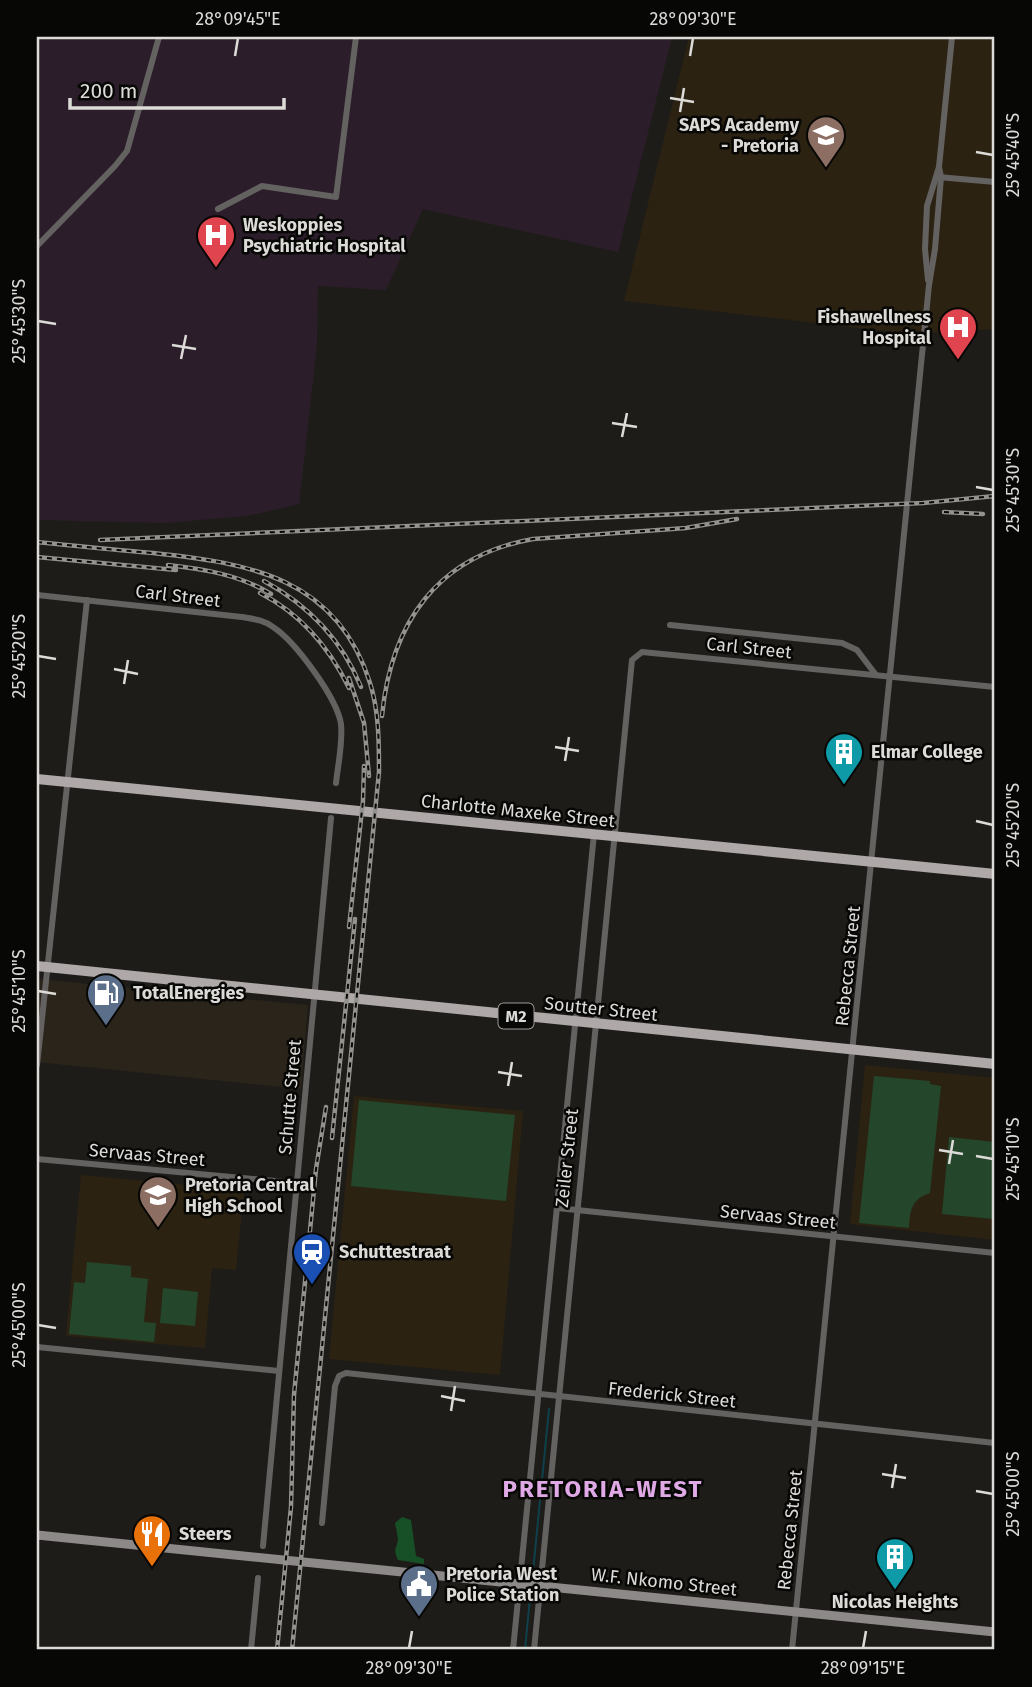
<svg xmlns="http://www.w3.org/2000/svg" width="1032" height="1687" font-family="'Fira Sans',sans-serif">
  <style>
    .built { fill: #2a241b }
    .education { fill: #2b2212 }
    .medical { fill: #2b1e2a }
    .green { fill: #24462b }
    .forest { fill: #175026 }
    .lines { fill: none; stroke-linecap: round; stroke-linejoin: round }
    .stream { stroke: #0e414c; stroke-width: 2 }
    .street { stroke: #646161; stroke-width: 6 }
    .secondary { stroke: #8d8989; stroke-width: 9 }
    .primary { stroke: #aea8a8; stroke-width: 10 }
    .rail-casing { stroke: #94928e; stroke-width: 4.5 }
    .rail { stroke: #070705; stroke-width: 2; stroke-dasharray: 5; stroke-linecap: butt }
    .ticks { fill: none; stroke: #dddbd8; stroke-width: 2.5 }
    .labels { text-anchor: middle; dominant-baseline: central; stroke-width: 5; stroke-linejoin: round; paint-order: stroke }
    .shield { fill: #070705; stroke: #9d9b99; stroke-width: 2 }
    .shield-label { font-size: 16px; font-weight: bold; fill: #dddbd8 }
    .poi-label { font-size: 18px; font-weight: bold; fill: #dddbd8; stroke: #070705; text-anchor: start }
    .street-label { font-size: 18px; fill: #dddbd8; stroke: #070705 }
    .district-label { font-size: 24px; font-weight: bold; letter-spacing: 2px; fill: #dea9e4; stroke: #070705 }
    .neatline { fill: none; stroke: #dddbd8; stroke-width: 2.5 }
    .ticks-label { font-size: 18px; text-anchor: middle; fill: #dddbd8 }
  </style>
  <rect width="100%" height="100%" fill="#1e1c18"/>
  <!-- built -->
  <path class="built" d="M38,979L308,1005L301,1089L37,1062Z"/>
  <!-- education -->
  <g class="education">
    <path d="M689,37H995V329L911,334L624,301Z"/>
    <path d="M865,1065L995,1078V1240L850,1224Z"/>
    <path d="M354,1096L523,1111L500,1375L329,1359Z"/>
    <path d="M81,1175L244,1190L236,1270L212,1268L205,1348L66,1336Z"/>
  </g>
  <!-- medical -->
  <path class="medical" d="M37,37H672L618,252L423,209L386,290L318,286L317,345L299,504L247,516L166,523L37,520Z"/>
  <!-- green -->
  <g class="green">
    <path d="M874,1076L930,1081V1084L941,1086L930,1193C912,1199 910,1209 909,1228L859,1223Z"/>
    <path d="M359,1100L515,1115L506,1201L351,1186Z"/>
    <path d="M949,1137L995,1142L993,1219L942,1214Z"/>
    <path d="M87,1262L131,1266V1277L148,1279L144,1322L156,1323L154,1342L69,1334L74,1282L85,1283Z"/>
    <path d="M163,1288L198,1292L195,1326L160,1323Z"/>
  </g>
  <!-- forest -->
  <path class="forest" d="M402,1517L411,1520L416,1556L424,1559V1564L398,1560C393,1549 396,1550 398,1540C398,1537 396,1528 395,1523Z"/>
  <g class="lines">
    <!-- stream -->
    <g class="stream">
      <path d="M532,1582L549,1409"/>
      <path d="M525,1650L531,1587"/>
    </g>
    <!-- street -->
    <g class="street">
      <path d="M938,177L995,182"/>
      <path d="M218,209L262,186L336,197L356,37"/>
      <path d="M37,246L115,166L127,151L159,37"/>
      <path d="M928,280L925,249L927,206L939,167L952,37"/>
      <path d="M37,595L242,617C253,619 264,620 273,627C295,641 337,698 341,724C343,743 338,764 336,783"/>
      <path d="M670,625L842,643L857,650L876,675"/>
      <path d="M37,1065L87,600"/>
      <path d="M37,1159L296,1183"/>
      <path d="M557,1208L995,1253"/>
      <path d="M37,1347L279,1371"/>
      <path d="M322,1523L335,1386L339,1376L346,1373L995,1443"/>
      <path d="M263,1546L331,818"/>
      <path d="M251,1650L258,1578"/>
      <path d="M513,1650L594,834"/>
      <path d="M534,1650L632,660L642,652L995,687"/>
      <path d="M792,1650L929,285L935,249L941,177L939,167"/>
    </g>
    <!-- secondary -->
    <path class="secondary" d="M37,1535L995,1632"/>
    <!-- primary -->
    <g class="primary">
      <path d="M37,779L995,874"/>
      <path d="M37,966L995,1064"/>
    </g>
    <defs>
      <g id="rail">
        <path d="M944,512L983,514"/>
        <path d="M100,540L923,503L995,496"/>
        <path d="M37,542C76,546 114,550 153,553C248,563 337,577 370,683C379,711 379,743 379,772L292,1650"/>
        <path d="M37,557L176,570"/>
        <path d="M168,565C204,569 240,575 271,594"/>
        <path d="M264,581C308,605 342,640 361,687"/>
        <path d="M260,593C301,614 329,647 349,688"/>
        <path d="M349,678L364,723L369,776"/>
        <path d="M382,716C391,623 437,556 533,539L686,528L737,519"/>
        <path d="M349,927L363,801L364,766"/>
        <path d="M332,1138L355,919"/>
        <path d="M277,1650L291,1507L294,1395L316,1169L326,1107"/>
      </g>
    </defs>
    <!-- rail casing -->
    <use href="#rail" class="rail-casing"/>
    <!-- rail -->
    <use href="#rail" class="rail"/>
  </g>
  <!-- ticks -->
  <path class="ticks" d="M235,56L238,38M690,56L693,38M670,98L694,102M680,112L684,88M976,152L993,155M38,321L56,324M172,345L196,349M181,359L186,335M612,423L637,427M622,437L627,413M976,487L993,490M38,656L56,659M114,669L138,674M124,684L128,660M555,747L579,751M565,761L569,737M976,821L993,825M38,991L56,994M498,1072L522,1076M508,1086L512,1062M939,1150L963,1154M976,1156L993,1159M949,1164L953,1140M38,1325L56,1328M441,1396L465,1401M451,1411L455,1386M882,1474L906,1478M892,1488L896,1464M976,1491L993,1494M409,1648L412,1631M863,1648L866,1631"/>
  <!-- icons -->
  <defs>
    <symbol id="university-pin" viewBox="-11 -11 22 30"><path d="M0 17L-7.5 6A9.5 9.5 0 1 1 7.5 6Z" fill="#8d6e63" stroke="#070705"/><path d="M0-5L7-2L0 1L-7-2ZM-4 1L0 2.5L4 1V4Q0 6-4 4Z" fill="#fff"/></symbol>
    <symbol id="hospital-pin" viewBox="-11 -11 22 30"><path d="M0 17L-7.5 6A9.5 9.5 0 1 1 7.5 6Z" fill="#e0444e" stroke="#070705"/><path d="M-5-5h3v3.5h4V-5h3V5h-3V1.5h-4V5h-3Z" fill="#fff"/></symbol>
    <symbol id="building-pin" viewBox="-11 -11 22 30"><path d="M0 17L-7.5 6A9.5 9.5 0 1 1 7.5 6Z" fill="#0f9aa8" stroke="#070705"/><path d="M-4-6H4V6H1V3H-1V6H-4ZM-2.5-4.3h1.7v1.8h-1.7ZM.8-4.3h1.7v1.8H.8ZM-2.5-1h1.7V.8h-1.7ZM.8-1h1.7V.8H.8Z" fill="#fff"/></symbol>
    <symbol id="fuel-pin" viewBox="-11 -11 22 30"><path d="M0 17L-7.5 6A9.5 9.5 0 1 1 7.5 6Z" fill="#5c6f8a" stroke="#070705"/><path d="M-5.5-6h7V0h2V4h1.3V-2.5L3-4.5l.8-.8L6-3V5H2.5V1h-1V6h-7ZM-4.2-4.7v3.2H.2V-4.7Z" fill="#fff"/></symbol>
    <symbol id="school-pin" viewBox="-11 -11 22 30"><path d="M0 17L-7.5 6A9.5 9.5 0 1 1 7.5 6Z" fill="#8d6e63" stroke="#070705"/><path d="M0-5L7-2L0 1L-7-2ZM-4 1L0 2.5L4 1V4Q0 6-4 4Z" fill="#fff"/></symbol>
    <symbol id="station-pin" viewBox="-11 -11 22 30"><path d="M0 17L-7.5 6A9.5 9.5 0 1 1 7.5 6Z" fill="#1a4fb4" stroke="#070705"/><path d="M-3-6H3Q5-6 5-4V2Q5 4 3 4L4.5 6H3L1.5 4h-3L-3 6H-4.5L-3 4Q-5 4-5 2V-4Q-5-6-3-6ZM-3.5-4v3h7v-3ZM-3.5 1v1.5H-2V1ZM2 1v1.5H3.5V1Z" fill="#fff"/></symbol>
    <symbol id="restaurant-pin" viewBox="-11 -11 22 30"><path d="M0 17L-7.5 6A9.5 9.5 0 1 1 7.5 6Z" fill="#e8710a" stroke="#070705"/><path d="M-5-6h1v4h1v-4h1v4h1v-4h1v5L-1.5 .5V6h-2V.5L-5-1ZM5-6V6H3V1.5H1.5Q1.5-4 5-6Z" fill="#fff"/></symbol>
    <symbol id="civic-pin" viewBox="-11 -11 22 30"><path d="M0 17L-7.5 6A9.5 9.5 0 1 1 7.5 6Z" fill="#5c6f8a" stroke="#070705"/><path d="M-.6-6.5H3V-4.5H.6V-3L4-1V1h2V6H-6V1h2V-1L-.6-3ZM-1.2 2.5V6h2.4V2.5Z" fill="#fff"/></symbol>
  </defs>
  <g fill-rule="evenodd">
    <use href="#university-pin" x="804" y="113" width="44" height="60"/>
    <use href="#hospital-pin" x="194" y="213" width="44" height="60"/>
    <use href="#hospital-pin" x="936" y="305" width="44" height="60"/>
    <use href="#building-pin" x="822" y="730" width="44" height="60"/>
    <use href="#fuel-pin" x="84" y="971" width="44" height="60"/>
    <use href="#school-pin" x="136" y="1173" width="44" height="60"/>
    <use href="#station-pin" x="290" y="1230" width="44" height="60"/>
    <use href="#restaurant-pin" x="130" y="1512" width="44" height="60"/>
    <use href="#building-pin" x="873" y="1535" width="44" height="60"/>
    <use href="#civic-pin" x="397" y="1562" width="44" height="60"/>
  </g>
  <g class="labels">
    <!-- shield labels -->
    <rect class="shield" x="498.5" y="1003.5" width="35" height="25" rx="5"/>
    <g class="shield-label">
      <text x="516" y="1016">M2</text>
    </g>
    <!-- poi labels -->
    <g class="poi-label">
      <text x="799" y="125" text-anchor="end">SAPS Academy<tspan x="799" dy="21">- Pretoria</tspan></text>
      <text x="243" y="225">Weskoppies<tspan x="243" dy="21">Psychiatric Hospital</tspan></text>
      <text x="931" y="317" text-anchor="end">Fishawellness<tspan x="931" dy="21">Hospital</tspan></text>
      <text x="871" y="752">Elmar College</text>
      <text x="133" y="993">TotalEnergies</text>
      <text x="185" y="1185">Pretoria Central<tspan x="185" dy="21">High School</tspan></text>
      <text x="339" y="1252">Schuttestraat</text>
      <text x="179" y="1534">Steers</text>
      <text x="446" y="1574">Pretoria West<tspan x="446" dy="21">Police Station</tspan></text>
      <text x="895" y="1602" text-anchor="middle">Nicolas Heights</text>
    </g>
    <!-- street labels -->
    <g class="street-label">
      <text transform="translate(178 596) rotate(7)">Carl Street</text>
      <text transform="translate(749 648) rotate(6)">Carl Street</text>
      <text transform="translate(518 811) rotate(6)">Charlotte Maxeke Street</text>
      <text transform="translate(848 966) rotate(-84)">Rebecca Street</text>
      <text transform="translate(601 1009) rotate(6)">Soutter Street</text>
      <text transform="translate(290 1097) rotate(-85)">Schutte Street</text>
      <text transform="translate(147 1155) rotate(5)">Servaas Street</text>
      <text transform="translate(567 1158) rotate(-84)">Zeiler Street</text>
      <text transform="translate(778 1217) rotate(6)">Servaas Street</text>
      <text transform="translate(672 1395) rotate(6)">Frederick Street</text>
      <text transform="translate(790 1530) rotate(-84)">Rebecca Street</text>
      <text transform="translate(664 1582) rotate(6)">W.F. Nkomo Street</text>
    </g>
    <!-- district labels -->
    <g class="district-label">
      <text x="603" y="1489">PRETORIA-WEST</text>
    </g>
  </g>
  <!-- border -->
  <rect width="1032" height="1687" fill="none" stroke="#070705" stroke-width="77"/>
  <!-- scale -->
  <path d="M70 98v10h214v-10" fill="none" stroke="#dddbd8" stroke-width="3.5"/>
  <text x="80" y="98" font-size="21" fill="#dddbd8" stroke="#070705" stroke-width="5" paint-order="stroke">200 m</text>
  <rect x="38" y="38" width="955" height="1610" class="neatline"/>
  <g class="ticks-label">
    <text x="238" y="25">28°09'45"E</text>
    <text x="693" y="25">28°09'30"E</text>
    <text transform="translate(1013 155) rotate(-90)" y="6">25°45'40"S</text>
    <text transform="translate(19 321) rotate(-90)" y="6">25°45'30"S</text>
    <text transform="translate(1013 490) rotate(-90)" y="6">25°45'30"S</text>
    <text transform="translate(19 656) rotate(-90)" y="6">25°45'20"S</text>
    <text transform="translate(1013 825) rotate(-90)" y="6">25°45'20"S</text>
    <text transform="translate(19 991) rotate(-90)" y="6">25°45'10"S</text>
    <text transform="translate(1013 1159) rotate(-90)" y="6">25°45'10"S</text>
    <text transform="translate(19 1325) rotate(-90)" y="6">25°45'00"S</text>
    <text transform="translate(1013 1494) rotate(-90)" y="6">25°45'00"S</text>
    <text x="409" y="1674">28°09'30"E</text>
    <text x="863" y="1674">28°09'15"E</text>
  </g>
</svg>
